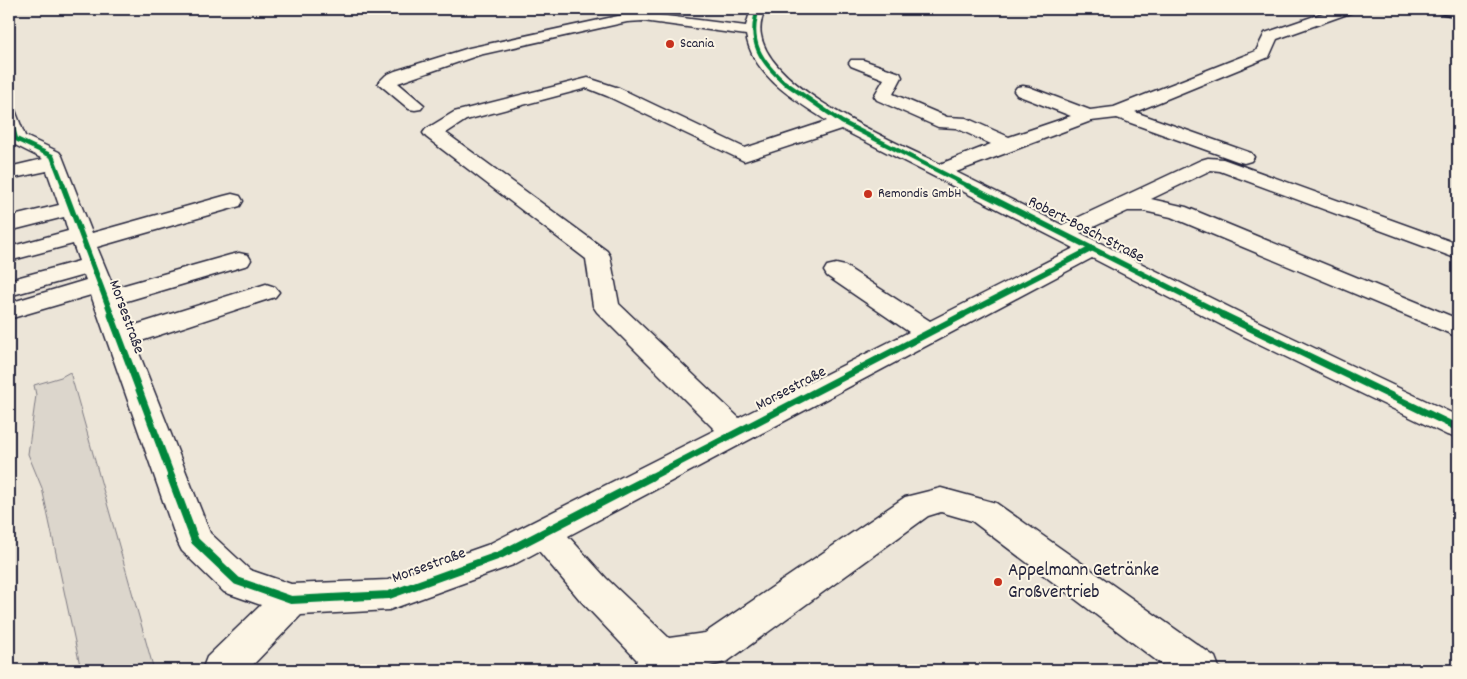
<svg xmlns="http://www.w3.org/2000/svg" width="1467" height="679" font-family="Dekko,sans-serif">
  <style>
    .built { fill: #ece5d8 }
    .green { fill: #dcd6cc; stroke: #7f7c84 }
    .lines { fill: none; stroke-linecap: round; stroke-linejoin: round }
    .minor-casing { stroke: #22223b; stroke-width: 3 }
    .minor { fill: #fcf5e5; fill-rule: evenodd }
    .cycleway-far4-casing { stroke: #fcf5e5; stroke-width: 5.5 }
    .cycleway-far3-casing { stroke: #fcf5e5; stroke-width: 6 }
    .cycleway-far2-casing { stroke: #fcf5e5; stroke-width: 8 }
    .cycleway-far1-casing { stroke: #fcf5e5; stroke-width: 10 }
    .cycleway-casing { stroke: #fcf5e5; stroke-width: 11 }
    .cycleway-far4 { stroke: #00873e; stroke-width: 4 }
    .cycleway-far3 { stroke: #00873e; stroke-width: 4.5 }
    .cycleway-far2 { stroke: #00873e; stroke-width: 5.5 }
    .cycleway-far1 { stroke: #00873e; stroke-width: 7 }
    .cycleway { stroke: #00873e; stroke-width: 8 }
    .poi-dot { fill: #c8321e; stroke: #fcf5e5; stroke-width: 2 }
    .labels { text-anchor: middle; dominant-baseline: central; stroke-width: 4; stroke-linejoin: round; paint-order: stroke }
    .far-poi-label { font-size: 14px; fill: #22223b; stroke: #fcf5e5; text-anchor: start }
    .street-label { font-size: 16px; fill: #22223b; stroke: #fcf5e5 }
    .near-poi-label { font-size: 19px; fill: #22223b; stroke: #fcf5e5; text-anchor: start }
  </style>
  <rect width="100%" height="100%" fill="#fcf5e5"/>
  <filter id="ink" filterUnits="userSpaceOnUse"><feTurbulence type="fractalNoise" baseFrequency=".02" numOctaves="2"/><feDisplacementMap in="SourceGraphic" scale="10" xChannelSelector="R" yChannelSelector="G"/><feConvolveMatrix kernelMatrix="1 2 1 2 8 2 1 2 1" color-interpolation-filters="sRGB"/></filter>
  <g filter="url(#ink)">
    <!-- built -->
    <path class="built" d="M9,9H1458V670H9V33L16,31L9,15Z"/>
    <!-- green -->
    <path class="green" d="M70,372L154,670H81L42,488L28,454L36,395L34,385L61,377Z"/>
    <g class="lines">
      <defs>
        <g id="minor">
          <path d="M751,9H765C762,17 759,26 761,35C769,89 894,141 940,164L991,144L956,128L938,127L877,100L874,96L884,79L851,66L849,63L851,60H863L900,73L902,77L893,94L947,117L966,118L1009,137L1071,116L1017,95L1014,91L1017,87L1023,86L1029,87L1090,110L1114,107L1256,51L1265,33L1335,9H1355L1353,12L1277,39L1269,57L1135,112L1251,153L1254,157L1251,161L1244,163L1237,161L1117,118L1091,121L956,172L1062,225L1201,160L1208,158L1223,159L1458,244V259L1220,171L1211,170L1151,199L1186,207L1458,319V337L1171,217L1144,211H1128L1080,233L1259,322L1458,416V438L1447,435L1239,334L1092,258L568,536L606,578L669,638L705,633L905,497L941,488L996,503L1215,657L1220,670H1169L972,521L941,512L928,516L728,661C697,672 665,670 633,670L637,660L580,600L539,551L513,565L389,610L301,615L248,670H202L207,657L261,605L224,592L182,551L177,541L91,295L9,319V303L86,280L84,275L9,296V280L79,261L73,244L9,261V247L68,231L64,217L9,231V217L59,205L47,171L9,179V167L43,159L9,142V109L15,110L25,136L59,152L62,156L92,233L224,196L232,194L240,196L243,201L240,206L97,247L114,288L230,255L239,253L248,255L251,260L248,265L120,303L129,327L266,284L275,287L279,292L275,297L135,343L210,533L250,570L291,584L388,580L487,545L715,430L597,312L593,306L586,259L426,137L423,133L426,129L454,112L588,78L619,88L745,148L827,121C795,100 753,76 746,35L643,21L627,22L479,55L398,83L424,105L421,109L415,110L409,109L378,83L386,75L395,71L469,48L627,14L643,13L746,26ZM587,88L607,96L744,161L841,129L1074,248L930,321L845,266L836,264L827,266L824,271L827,276L909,332L739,418L619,304L610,256L607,251L446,133L466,120Z"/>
          <path d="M1434,9H1458V17L1436,12Z"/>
        </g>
      </defs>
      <!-- minor casing -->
      <use href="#minor" class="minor-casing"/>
      <!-- minor -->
      <use href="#minor" class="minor"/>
      <defs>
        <path id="cycleway-far4" d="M758,9C747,42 761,62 786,84"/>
        <g id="cycleway-far3">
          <path d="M784,82L842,122L970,187"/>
          <path d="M9,114L16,139L52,156L64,187"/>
        </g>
        <g id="cycleway-far2">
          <path d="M63,186L112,316"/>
          <path d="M968,186L1226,316"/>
          <path d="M961,316L1093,248"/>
        </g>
        <g id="cycleway-far1">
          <path d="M111,315L172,478"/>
          <path d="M1223,315L1458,428"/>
          <path d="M649,478L963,315"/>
        </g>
        <path id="cycleway" d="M171,477L195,541L237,581L291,600L389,595L500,555L651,477"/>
      </defs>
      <!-- cycleway-far4 casing -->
      <use href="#cycleway-far4" class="cycleway-far4-casing"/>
      <!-- cycleway-far3 casing -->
      <use href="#cycleway-far3" class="cycleway-far3-casing"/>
      <!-- cycleway-far2 casing -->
      <use href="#cycleway-far2" class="cycleway-far2-casing"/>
      <!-- cycleway-far1 casing -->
      <use href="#cycleway-far1" class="cycleway-far1-casing"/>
      <!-- cycleway casing -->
      <use href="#cycleway" class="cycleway-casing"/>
      <!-- cycleway-far4 -->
      <use href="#cycleway-far4" class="cycleway-far4"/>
      <!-- cycleway-far3 -->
      <use href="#cycleway-far3" class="cycleway-far3"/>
      <!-- cycleway-far2 -->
      <use href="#cycleway-far2" class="cycleway-far2"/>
      <!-- cycleway-far1 -->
      <use href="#cycleway-far1" class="cycleway-far1"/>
      <!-- cycleway -->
      <use href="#cycleway" class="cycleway"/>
    </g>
  </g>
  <!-- markers -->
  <g class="poi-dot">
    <circle cx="670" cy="44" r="5"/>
    <circle cx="868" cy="194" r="5"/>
    <circle cx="998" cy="582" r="5"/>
  </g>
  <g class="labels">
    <!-- far-poi labels -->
    <g class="far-poi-label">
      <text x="680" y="44">Scania</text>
      <text x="878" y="194">Remondis GmbH</text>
    </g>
    <!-- street labels -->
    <g class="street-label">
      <text transform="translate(1086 230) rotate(27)">Robert-Bosch-Straße</text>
      <text transform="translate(126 317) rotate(70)">Morsestraße</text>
      <text transform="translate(791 389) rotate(-28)">Morsestraße</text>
      <text transform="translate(429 566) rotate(-20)">Morsestraße</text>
    </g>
    <!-- near-poi labels -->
    <g class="near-poi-label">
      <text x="1008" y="571">Appelmann Getränke<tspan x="1008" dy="22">Großvertrieb</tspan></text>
    </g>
  </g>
  <!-- margin -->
  <rect width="1467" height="679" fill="none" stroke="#fcf5e5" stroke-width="30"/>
  <rect x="15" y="15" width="1437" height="649" fill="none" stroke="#22223b" stroke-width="2" filter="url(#ink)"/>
</svg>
